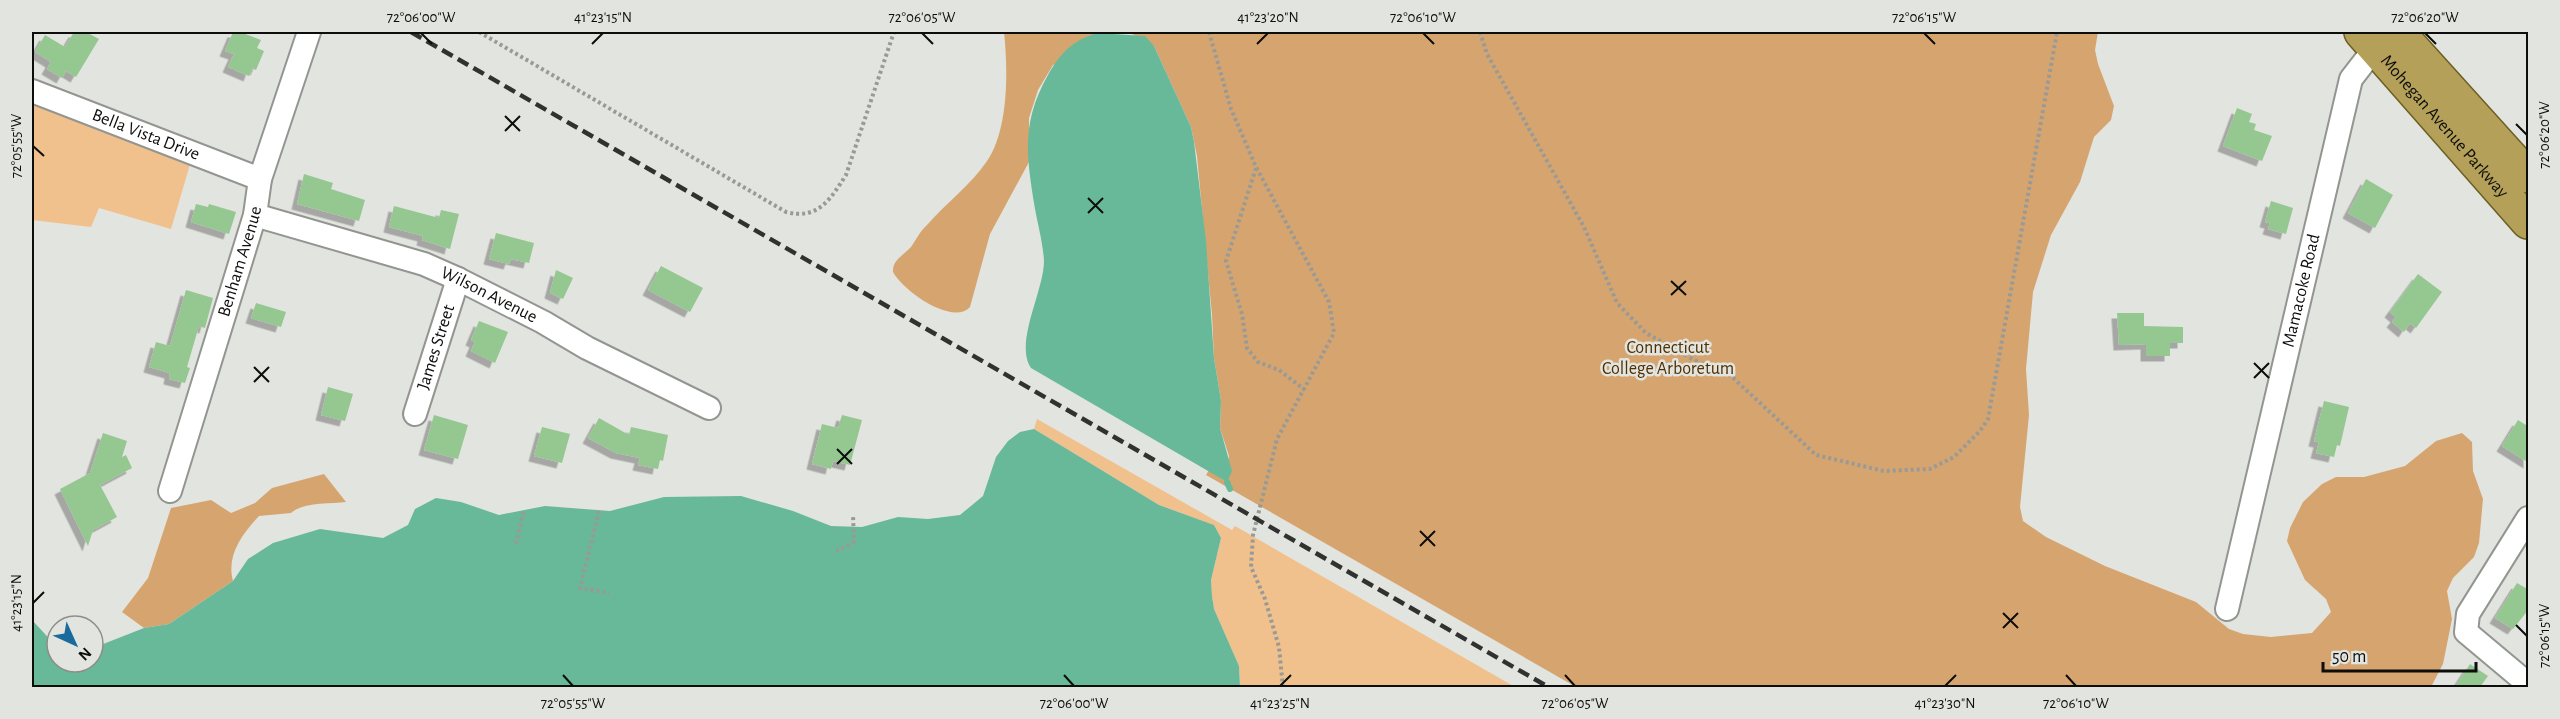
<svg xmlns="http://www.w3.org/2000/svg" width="2560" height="719" font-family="'Alegreya Sans',sans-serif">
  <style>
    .green { fill: #f0c18d }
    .forest { fill: #d6a56f }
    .water { fill: #68b89a }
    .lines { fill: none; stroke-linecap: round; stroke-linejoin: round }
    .stream { stroke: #68b89a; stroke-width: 6 }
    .building { fill: #95c791; filter: url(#shadow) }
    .minor-casing { stroke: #939590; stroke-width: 26 }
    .trunk-casing { stroke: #6d5e23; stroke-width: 36 }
    .path { stroke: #999a96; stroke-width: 4; stroke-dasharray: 3 3; stroke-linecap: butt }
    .minor { stroke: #fff; stroke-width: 22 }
    .trunk { stroke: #b4a058; stroke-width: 33 }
    .rail { stroke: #313130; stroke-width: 4.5; stroke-dasharray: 12 6; stroke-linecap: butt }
    .ticks { fill: none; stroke: #0d0d0c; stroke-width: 2 }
    .labels { text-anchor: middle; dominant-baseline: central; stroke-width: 5; stroke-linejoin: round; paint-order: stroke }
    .street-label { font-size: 18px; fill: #0d0d0c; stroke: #e2e4df }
    .park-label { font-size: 18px; fill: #502f01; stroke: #e2e4df }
    .neatline { fill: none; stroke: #0d0d0c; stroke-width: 2 }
    .ticks-label { font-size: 15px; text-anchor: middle; fill: #0d0d0c }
  </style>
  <defs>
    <filter id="shadow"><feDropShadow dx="-5.5" dy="5.5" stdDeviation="0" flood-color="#0004"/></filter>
  </defs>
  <rect width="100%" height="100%" fill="#e2e4df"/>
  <!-- green -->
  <g class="green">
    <path d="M32,103L191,161L171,229L99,208L91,227L32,220Z"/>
    <path d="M1037,419L1232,530L1235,526L1515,687H1240L1239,666L1214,609L1212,596L1211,580L1221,538L1214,525L1159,505L1034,429Z"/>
  </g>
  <!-- forest -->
  <g class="forest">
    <path d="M1004,32H2098L2095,50L2098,64L2114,106L2111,120L2094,137L2080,182L2051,235L2033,292L2026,369L2029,415L2020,507L2023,521L2046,537L2105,566L2196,602L2229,629L2243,634L2271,637L2312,633L2331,612L2326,599L2305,580L2287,541L2290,528L2303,502L2322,484L2336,477H2364L2405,466L2436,441L2462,433L2472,442L2473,471L2483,499L2479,543L2474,557L2453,578L2447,591L2452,619L2443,664L2431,687H1576L1206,475L1209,470L1225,481L1229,456L1220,428L1221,401L1214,358L1212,315L1197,156L1191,127L1154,46L1130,33H1114L1053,65L1038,90L1029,118V162L990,234L970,307C953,326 903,291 893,272C892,260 904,255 911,247C916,240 920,231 927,225C946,203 971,185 987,161C1009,129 1008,69 1004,32Z"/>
    <path d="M324,474L346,502C330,504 303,502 291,513L259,516C242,534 226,556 233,581L169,624L144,628L122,612L148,578L171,508L211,500L231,513L255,503L272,488Z"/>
  </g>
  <!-- water -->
  <g class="water">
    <path d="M1098,33L1145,36L1154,46L1191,127L1194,142L1206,241L1214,358L1221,401L1220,428L1232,471L1227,482L1031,368C1014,343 1044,291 1044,261C1043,242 1037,222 1034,203C1026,153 1022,121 1048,75C1060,53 1074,39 1098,33Z"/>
    <path d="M1034,429L1159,505L1214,525L1221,538L1211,580L1212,596L1214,609L1239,666L1240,687H32V620L57,647V662H93V648L144,628L169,624L233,581L248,559L273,543L320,529L383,538L408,525L415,509L436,498L461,502L499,515L545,506L610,511L664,497L741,496L793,511L831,526L862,527L898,517L928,519L960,515L983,496L996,457L1008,441L1020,432Z"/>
  </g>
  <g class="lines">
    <!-- stream -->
    <path class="stream" d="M1227,482L1230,489"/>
  </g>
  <!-- building -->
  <g class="building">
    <path d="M74,32H86L99,39L76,77L66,71L62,78L47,69L51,62L35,52L45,35L65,47Z"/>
    <path d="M233,32H240L261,40L257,48L264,51L256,70L252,68L249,76L228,67L234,54L225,51Z"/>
    <path d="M2237,108L2252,114L2249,122L2256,124L2254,130L2272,136L2262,161L2223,146Z"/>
    <path d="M304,174L333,183L331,189L365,200L359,221L297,204Z"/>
    <path d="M2366,179L2393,195L2375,228L2348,213Z"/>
    <path d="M2271,201L2293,208L2286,234L2268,229L2270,223L2265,222Z"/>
    <path d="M196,204L208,207L209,204L236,212L229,234L191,222Z"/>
    <path d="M394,206L439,218L441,210L459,214L450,249L422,240L423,236L389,227Z"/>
    <path d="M496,233L534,243L529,263L511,259L509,264L489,259Z"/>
    <path d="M661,266L703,288L690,312L648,290Z"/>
    <path d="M556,270L573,278L563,299L550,293Z"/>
    <path d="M2418,274L2442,292L2416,328L2410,323L2404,332L2392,322L2396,317L2390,312Z"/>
    <path d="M186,290L213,298L205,328L199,326L187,367L190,368L185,383L169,379L170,373L149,367L156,342L170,346Z"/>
    <path d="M256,303L286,312L281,327L251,318Z"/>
    <path d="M2117,313H2144V326L2183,327V343H2170V356H2146V344L2119,345Z"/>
    <path d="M479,321L508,332L495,363L471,351L475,342L471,340Z"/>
    <path d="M328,387L353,394L345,421L321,415Z"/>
    <path d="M2324,401L2349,407L2340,446L2337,445L2334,457L2316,453L2319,442L2314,441Z"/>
    <path d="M434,415L468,425L458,459L424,450Z"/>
    <path d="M842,415L862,420L850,465L833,461L831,469L812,464L822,424L838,428Z"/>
    <path d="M599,418L629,435L631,427L668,435L663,461L660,460L658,469L638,465L640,458L616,453L588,438Z"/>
    <path d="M2518,420L2529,427V463L2502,446Z"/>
    <path d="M542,427L570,434L562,463L534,456Z"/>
    <path d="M103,433L127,441L122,457L126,455L132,468L100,485L117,517L93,530L88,546L60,489L90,473Z"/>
    <path d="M2517,583L2529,590V609L2513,629L2495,618Z"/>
    <path d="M2470,664L2488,676L2480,687H2455Z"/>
  </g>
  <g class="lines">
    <defs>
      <g id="minor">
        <path id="s1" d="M32,91L260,179"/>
        <path id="s2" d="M255,215L424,264L458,279L543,322L587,348L709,408"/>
        <path id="s3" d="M415,414L458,279"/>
        <path id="s4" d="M170,491L255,215L260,179L309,32"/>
        <path d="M2528,518L2468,614L2466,632L2528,684"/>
        <path id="s5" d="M2227,609L2351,79L2375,48"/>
      </g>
      <g id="trunk">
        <path id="s6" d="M2361,32L2528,222"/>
        <path d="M2398,32L2528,176"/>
      </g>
    </defs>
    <!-- minor casing -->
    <use href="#minor" class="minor-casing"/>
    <!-- trunk casing -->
    <use href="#trunk" class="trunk-casing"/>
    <!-- path -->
    <g class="path">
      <path d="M479,32L786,212C818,220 830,200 846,175L894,32"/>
      <path d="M1209,32L1231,109L1256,167L1329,302L1334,333L1277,439L1253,535L1251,567L1265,599L1279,647L1283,688"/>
      <path d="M1480,32L1487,54L1584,227L1617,303L1646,333L1694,360L1731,376L1816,455L1884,471L1930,469L1954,457L1980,431L1988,419L2057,32"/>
      <path d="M1256,168L1226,261L1242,314L1247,348L1258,362L1279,370L1305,390"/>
      <path d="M599,511L580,588L609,593"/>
      <path d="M516,544L524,510"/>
      <path d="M836,551L854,542L853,515"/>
    </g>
    <!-- minor -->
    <use href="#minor" class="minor"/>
    <!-- trunk -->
    <use href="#trunk" class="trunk"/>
    <!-- rail -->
    <path class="rail" d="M411,32L1550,688"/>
  </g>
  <!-- ticks -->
  <path class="ticks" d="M421,33L432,44M922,33L933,44M1423,33L1434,44M1924,33L1935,44M2425,33L2436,44M592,44L603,33M1257,44L1268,33M505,116L520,131M2516,124L2527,135M505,131L520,116M33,146L44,156M1088,198L1103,213M1088,213L1103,198M1671,281L1686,295M1671,295L1686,281M2254,363L2269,378M254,367L269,382M2254,378L2269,363M254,382L269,367M837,449L852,464M837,464L852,449M1420,531L1435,546M1420,546L1435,531M33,603L44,592M2003,613L2018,628M2516,625L2527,636M2003,628L2018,613M563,675L573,686M1064,675L1074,686M1565,675L1575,686M2066,675L2076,686M1280,686L1291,675M1945,686L1956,675"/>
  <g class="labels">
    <!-- street labels -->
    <g class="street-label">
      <text stroke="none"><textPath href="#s6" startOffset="126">Mohegan Avenue Parkway</textPath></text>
      <text stroke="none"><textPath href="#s1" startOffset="122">Bella Vista Drive</textPath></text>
      <text stroke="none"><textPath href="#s4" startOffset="240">Benham Avenue</textPath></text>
      <text stroke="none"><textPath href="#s5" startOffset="327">Mamacoke Road</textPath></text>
      <text stroke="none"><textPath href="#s2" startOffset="248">Wilson Avenue</textPath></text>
      <text stroke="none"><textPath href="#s3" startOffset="70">James Street</textPath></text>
    </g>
    <!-- park labels -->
    <g class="park-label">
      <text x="1668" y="348">Connecticut<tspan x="1668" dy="21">College Arboretum</tspan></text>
    </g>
  </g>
  <!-- border -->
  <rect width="2560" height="719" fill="none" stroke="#e2e4df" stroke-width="66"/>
  <!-- north arrow -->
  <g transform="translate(75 644) rotate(135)"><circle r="28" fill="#e2e4df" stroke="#8d8e8b" stroke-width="1.5"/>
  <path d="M0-4.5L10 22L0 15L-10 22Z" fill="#1a6a9c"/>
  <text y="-9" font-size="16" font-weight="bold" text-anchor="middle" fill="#0d0d0c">N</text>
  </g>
  <!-- scale -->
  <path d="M2323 662v9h153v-9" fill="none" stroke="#0d0d0c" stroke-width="3"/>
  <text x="2332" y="662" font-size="18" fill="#0d0d0c" stroke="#e2e4df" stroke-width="4.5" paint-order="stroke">50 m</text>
  <rect x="33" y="33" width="2494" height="653" class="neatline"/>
  <g class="ticks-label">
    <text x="421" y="22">72°06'00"W</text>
    <text x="603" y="22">41°23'15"N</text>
    <text x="922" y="22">72°06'05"W</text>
    <text x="1268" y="22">41°23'20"N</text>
    <text x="1423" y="22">72°06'10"W</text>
    <text x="1924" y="22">72°06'15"W</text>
    <text x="2425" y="22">72°06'20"W</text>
    <text transform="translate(2544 135) rotate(-90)" y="5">72°06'20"W</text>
    <text transform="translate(16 146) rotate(-90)" y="5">72°05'55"W</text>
    <text transform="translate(16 603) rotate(-90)" y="5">41°23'15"N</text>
    <text transform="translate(2544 636) rotate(-90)" y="5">72°06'15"W</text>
    <text x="573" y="708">72°05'55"W</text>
    <text x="1074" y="708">72°06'00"W</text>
    <text x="1280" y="708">41°23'25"N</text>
    <text x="1575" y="708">72°06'05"W</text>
    <text x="1945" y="708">41°23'30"N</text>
    <text x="2076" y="708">72°06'10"W</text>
  </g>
</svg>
